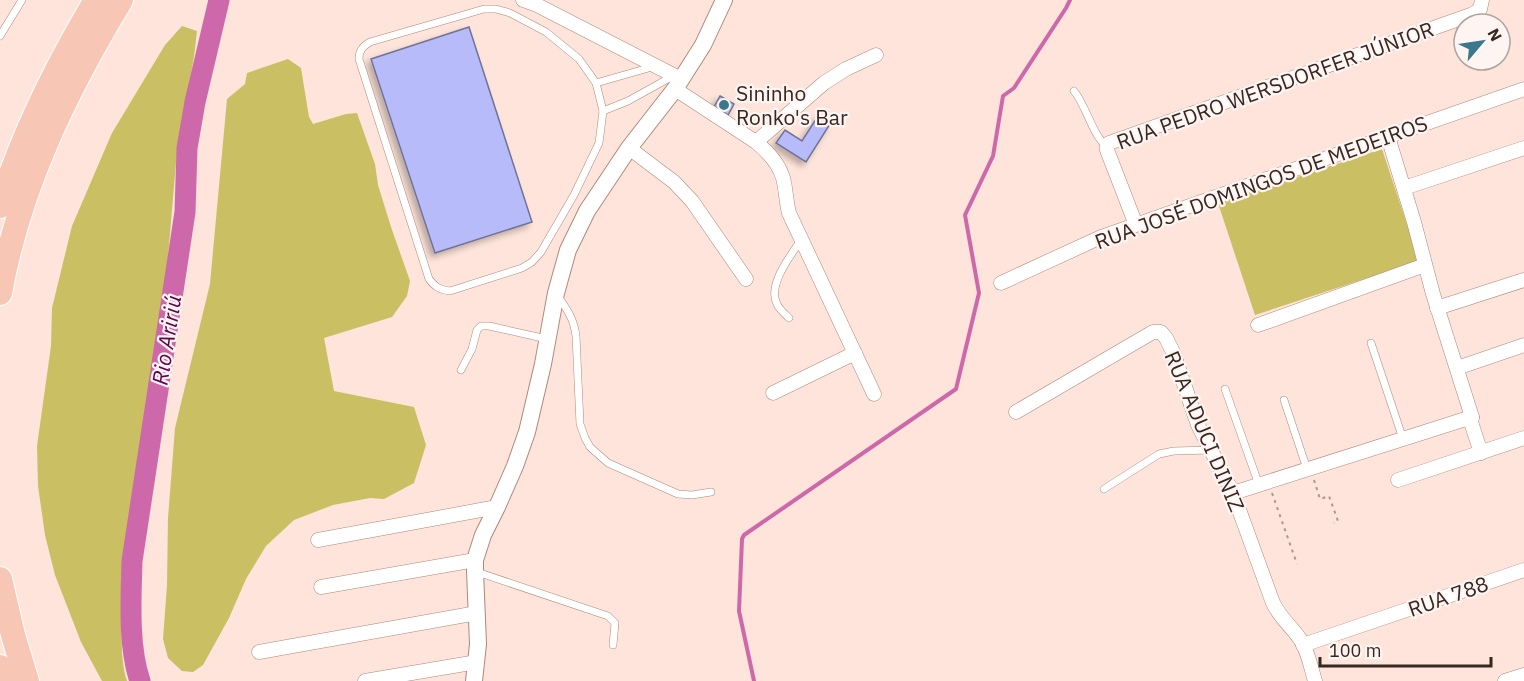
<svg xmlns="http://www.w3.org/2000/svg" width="1524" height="681" font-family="'IBM Plex Sans',sans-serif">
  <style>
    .green { fill: #cbbf63 }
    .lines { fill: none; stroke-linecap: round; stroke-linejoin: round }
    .stream { stroke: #cd69ab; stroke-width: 4 }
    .river { stroke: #cd69ab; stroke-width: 21 }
    .building { fill: #b7bbfa; stroke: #707395; stroke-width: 1.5; filter: url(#shadow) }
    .service-casing { stroke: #af8879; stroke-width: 8 }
    .minor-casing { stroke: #af8879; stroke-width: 15 }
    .tertiary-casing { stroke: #af8879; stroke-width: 18 }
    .motorway-casing { stroke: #fff; stroke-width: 26 }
    .path { stroke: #ad978f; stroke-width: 2; stroke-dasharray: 3 4.5; stroke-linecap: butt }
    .service { stroke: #fff; stroke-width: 7 }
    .minor { stroke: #fff; stroke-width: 14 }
    .tertiary { stroke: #fff; stroke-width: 16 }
    .motorway { stroke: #f8c6b4; stroke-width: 24 }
    .poi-dot { fill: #39788d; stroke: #fef5f2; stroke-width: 2 }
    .labels { text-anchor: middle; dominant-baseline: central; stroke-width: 4.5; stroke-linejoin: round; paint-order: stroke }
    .street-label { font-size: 21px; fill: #372721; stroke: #fef5f2 }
    .poi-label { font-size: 21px; fill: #372721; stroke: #fef5f2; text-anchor: start }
    .water-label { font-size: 22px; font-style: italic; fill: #62024b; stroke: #fef5f2 }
  </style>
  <defs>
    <filter id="shadow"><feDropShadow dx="-4" dy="4" stdDeviation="3" flood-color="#0004"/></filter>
  </defs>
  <rect width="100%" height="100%" fill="#fee4da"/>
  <!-- green -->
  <g class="green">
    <path d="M182,26L197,31L194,57L177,151L167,269L157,352L122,612C122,634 120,660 127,681H102L81,642L55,575L45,535L38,486L37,446L51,346L52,308L72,226L112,133L165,45Z"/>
    <path d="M288,59L301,68L309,117L313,124L346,114L357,113L375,164L378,185L391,227L410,281L407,296L392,317L324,338L334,391L414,407L426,445L414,483L384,499L370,498L333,505L294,520L266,546L246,579L229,618L203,665L193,672L182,671L168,658L163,639L167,585L168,518L175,428L210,284L227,99L245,84L247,73Z"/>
    <path d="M1382,149L1419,261L1255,315L1218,203Z"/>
  </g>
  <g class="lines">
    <!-- stream -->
    <path class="stream" d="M754,681L739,611L742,539L744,535L956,389L979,293L965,215L993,156L1003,96L1014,88L1066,8L1070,0"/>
    <!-- river -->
    <path class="river" d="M140,681C128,646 131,598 132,561L185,212L187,148L195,102L219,0"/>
  </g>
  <!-- building -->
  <g class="building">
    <path d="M469,27L532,222L435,253L371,59Z"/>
    <path d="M720,96L734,104L728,115L714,107Z"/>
    <path d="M818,116L830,124L806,162L776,143L785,130L802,141Z"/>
  </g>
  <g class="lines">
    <defs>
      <g id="service">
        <path d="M484,9H496L510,13L546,32L579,59L596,83L603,111L599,143L574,195L541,252L532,262L522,268L450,291C440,290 435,287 429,279L359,59C359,51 362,47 370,42Z"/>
        <path d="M0,36L22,0"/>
        <path d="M596,83L652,67"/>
        <path d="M1074,91C1086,105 1093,137 1107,146"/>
        <path d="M603,111L628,101L673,76"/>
        <path d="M557,295C567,309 574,319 576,336L580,424L585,438L590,447L608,463L678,494L692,495L711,492"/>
        <path d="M789,318C785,314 779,309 777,304C767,285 791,255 801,240"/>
        <path d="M1371,343L1403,439"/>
        <path d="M461,370L472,349L477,330L481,326H489L547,339"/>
        <path d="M1225,389L1259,485"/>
        <path d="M1284,400L1307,469"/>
        <path d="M1104,489L1159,454L1174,451L1211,450"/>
        <path d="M477,572L608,616L615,623L613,645"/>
      </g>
      <g id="minor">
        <path d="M523,0L537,5L681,79"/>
        <path d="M675,89L756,142C767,151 779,164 783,178C786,189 786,201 789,213L874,394"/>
        <path d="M1388,137L1414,222L1433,294L1472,417L1471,422L1481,453"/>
        <path d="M756,142L824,83L846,69L876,55"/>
        <path d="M629,148L674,182L692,201L746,279"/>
        <path d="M1404,188L1524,148"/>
        <path d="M1136,225L1107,150V146L1109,143L1473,14L1480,9L1482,0"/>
        <path d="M1001,283L1101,237L1524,89"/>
        <path d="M1437,308L1524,280"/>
        <path d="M1258,325L1425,265"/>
        <path d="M1457,368L1524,345"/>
        <path d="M773,393L855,353"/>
        <path d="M1016,412L1153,332H1161L1166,338L1173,352L1198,425L1233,493L1273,603C1281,619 1291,626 1300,639C1308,650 1311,668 1315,681"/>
        <path d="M1398,480L1524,438"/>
        <path d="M1233,493L1472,417"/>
        <path d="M318,540L497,507"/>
        <path d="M321,587L475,560"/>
        <path d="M1303,645L1524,570"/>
        <path d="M259,652L477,613"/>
        <path d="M365,681L477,662"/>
        <path d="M1505,681L1524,675"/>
      </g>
      <path id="tertiary" d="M474,681L478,644L475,571V560L483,535L497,507L515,466L527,432L543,364L556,293L568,250L587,211L629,148L675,89L703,45L724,0"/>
      <g id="motorway">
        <path d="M0,206C23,133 57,65 96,0"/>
        <path d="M0,293C19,187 66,91 121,0"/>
        <path d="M0,579L13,635L27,681"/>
        <path d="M0,667L5,681"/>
      </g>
    </defs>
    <!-- service casing -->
    <use href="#service" class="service-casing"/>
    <!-- minor casing -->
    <use href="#minor" class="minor-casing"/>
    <!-- tertiary casing -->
    <use href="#tertiary" class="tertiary-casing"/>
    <!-- motorway casing -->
    <use href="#motorway" class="motorway-casing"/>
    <!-- path -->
    <g class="path">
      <path d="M1314,480L1320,499L1329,496L1338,521L1334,523"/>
      <path d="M1272,493L1297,564"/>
    </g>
    <!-- service -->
    <use href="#service" class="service"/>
    <!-- minor -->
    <use href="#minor" class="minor"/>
    <!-- tertiary -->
    <use href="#tertiary" class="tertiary"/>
    <!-- motorway -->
    <use href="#motorway" class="motorway"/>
  </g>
  <!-- markers -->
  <circle class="poi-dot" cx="724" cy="105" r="6"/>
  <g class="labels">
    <!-- street labels -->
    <g class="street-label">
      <text transform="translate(1275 85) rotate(-20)">RUA PEDRO WERSDORFER JÚNIOR</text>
      <text transform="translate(1261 182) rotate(-20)">RUA JOSÉ DOMINGOS DE MEDEIROS</text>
      <text transform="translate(1205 431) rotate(67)">RUA ADUCI DINIZ</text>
      <text transform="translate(1448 596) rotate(-19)">RUA 788</text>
    </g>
    <!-- poi labels -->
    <g class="poi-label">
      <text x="736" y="93">Sininho<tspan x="736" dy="24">Ronko's Bar</tspan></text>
    </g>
    <!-- water labels -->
    <g class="water-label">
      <text transform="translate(166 340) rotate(-81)">Rio Aririú</text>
    </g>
  </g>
  <!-- north arrow -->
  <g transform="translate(1482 42) rotate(61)"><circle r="28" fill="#fef5f2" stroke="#aea39e" stroke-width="1.5"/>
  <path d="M0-4.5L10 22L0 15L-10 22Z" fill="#39788d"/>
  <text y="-9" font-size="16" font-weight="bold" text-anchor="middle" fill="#372721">N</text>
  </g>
  <!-- scale -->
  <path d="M1320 657v9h171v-9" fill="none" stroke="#372721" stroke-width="3"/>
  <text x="1329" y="657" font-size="18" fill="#372721" stroke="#fef5f2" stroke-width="4.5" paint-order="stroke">100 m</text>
</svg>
